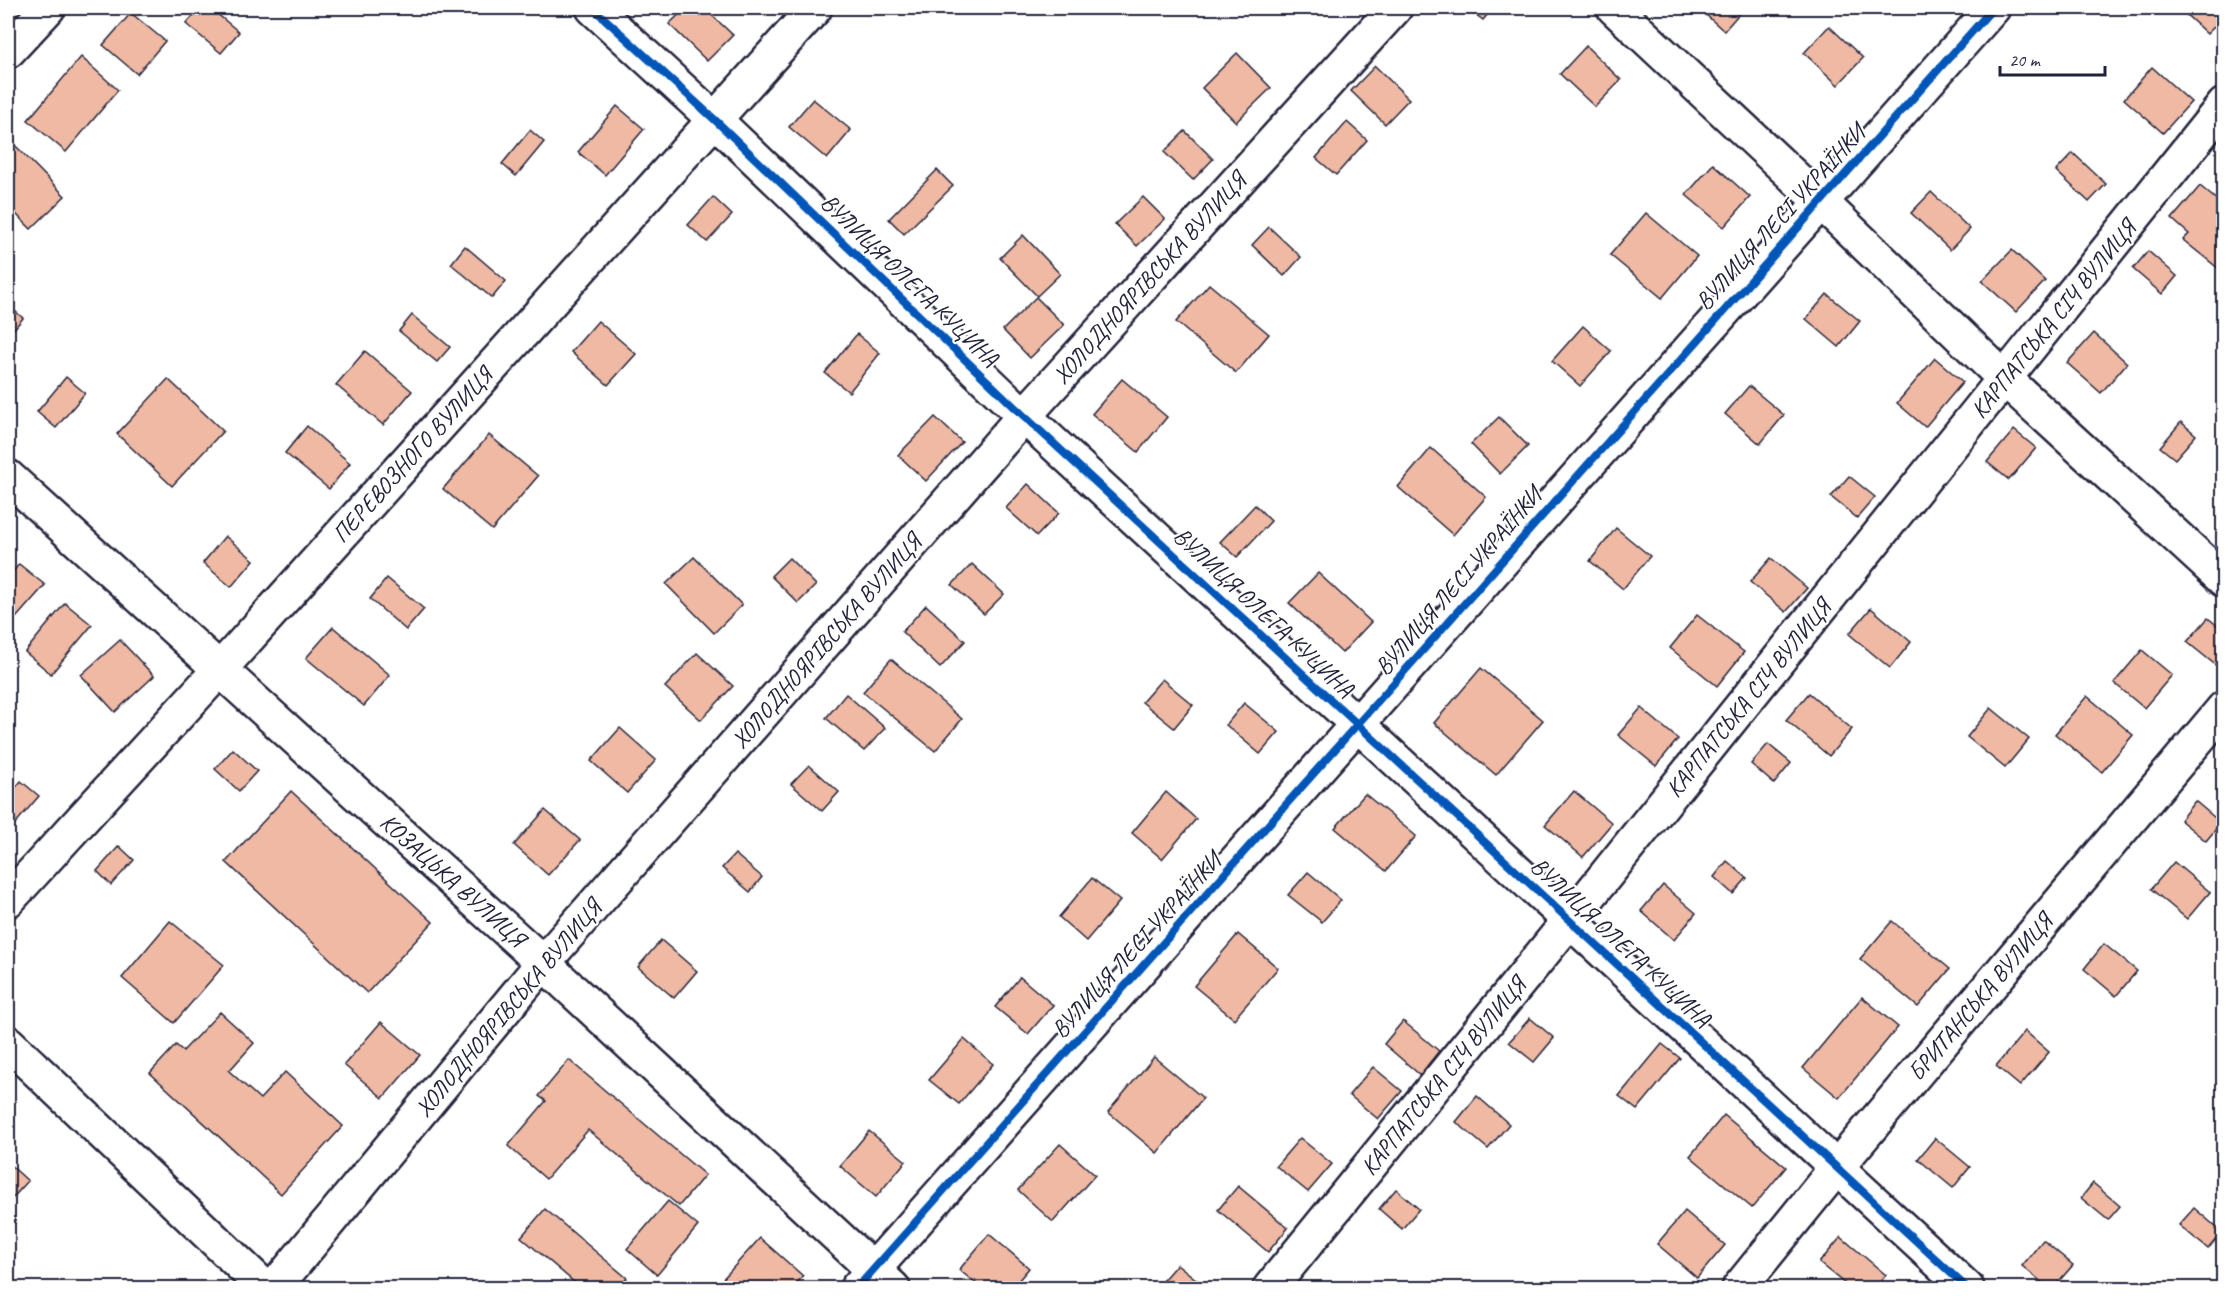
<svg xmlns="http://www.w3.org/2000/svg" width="2231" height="1296" font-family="Caveat,sans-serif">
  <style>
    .building { fill: #efb9a3; stroke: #22223b; stroke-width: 1.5 }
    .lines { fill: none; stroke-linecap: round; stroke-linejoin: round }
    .street-casing { stroke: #22223b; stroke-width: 38 }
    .street { stroke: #fff; stroke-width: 33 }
    .cycleway-casing { stroke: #fff; stroke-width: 11 }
    .cycleway { stroke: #0057b8; stroke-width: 8 }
    .labels { text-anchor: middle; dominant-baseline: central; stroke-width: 4.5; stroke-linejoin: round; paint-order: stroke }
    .street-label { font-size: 24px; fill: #22223b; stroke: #fff }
  </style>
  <rect width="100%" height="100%" fill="#fff"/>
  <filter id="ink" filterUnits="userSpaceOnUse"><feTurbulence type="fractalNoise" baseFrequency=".0167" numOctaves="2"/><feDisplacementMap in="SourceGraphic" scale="12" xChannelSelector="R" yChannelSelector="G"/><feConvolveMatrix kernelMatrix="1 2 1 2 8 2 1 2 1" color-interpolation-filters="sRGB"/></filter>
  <g filter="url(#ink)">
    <!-- building -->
    <g class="building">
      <path d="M200,8H210L239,32L221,53L186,24Z"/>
      <path d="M686,8H704L733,35L707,61L669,24Z"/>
      <path d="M1467,8H1493L1483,20Z"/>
      <path d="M1711,8H1744L1724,31L1705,14Z"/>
      <path d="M2179,8H2217L2224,13V17L2207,34Z"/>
      <path d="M131,13L165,41L137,74L103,45Z"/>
      <path d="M1829,26L1863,58L1838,85L1804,53Z"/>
      <path d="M1586,46L1621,80L1595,107L1560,74Z"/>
      <path d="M1237,53L1271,88L1236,122L1202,88Z"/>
      <path d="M81,57L118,90L66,152L28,120Z"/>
      <path d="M1375,66L1409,99L1385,124L1351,91Z"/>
      <path d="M2152,67L2191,102L2163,133L2124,99Z"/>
      <path d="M813,99L851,130L827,159L789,127Z"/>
      <path d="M617,106L644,129L605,175L578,152Z"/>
      <path d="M1347,122L1367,140L1336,175L1316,158Z"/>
      <path d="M530,130L544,142L516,176L502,164Z"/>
      <path d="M1185,131L1213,159L1193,180L1164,152Z"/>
      <path d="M9,139L65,196L31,229L8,206V141Z"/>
      <path d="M2073,153L2106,184L2089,202L2056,171Z"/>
      <path d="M1713,164L1750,197L1724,227L1686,195Z"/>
      <path d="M937,170L953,186L904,234L889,219Z"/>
      <path d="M2200,186L2224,206V273L2183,240L2189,234L2172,219Z"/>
      <path d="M1931,192L1970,229L1950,250L1911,213Z"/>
      <path d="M713,197L732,215L707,242L688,225Z"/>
      <path d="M1143,197L1165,219L1137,246L1115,224Z"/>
      <path d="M1646,213L1697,256L1662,298L1610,255Z"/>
      <path d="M1269,227L1301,257L1284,276L1252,245Z"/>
      <path d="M1023,235L1060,274L1037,296L1000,258Z"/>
      <path d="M465,246L506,281L492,298L451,264Z"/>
      <path d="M2012,250L2045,281L2016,312L1982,281Z"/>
      <path d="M2148,251L2177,276L2162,294L2133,269Z"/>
      <path d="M1209,284L1269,334L1236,373L1176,322Z"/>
      <path d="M1827,294L1860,321L1839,347L1806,319Z"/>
      <path d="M1036,297L1064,325L1030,358L1003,330Z"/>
      <path d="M8,305L23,318L8,336Z"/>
      <path d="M412,315L450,347L437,362L399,331Z"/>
      <path d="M598,321L636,354L608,385L571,352Z"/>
      <path d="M1583,326L1611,351L1580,386L1552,361Z"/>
      <path d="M2094,333L2127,363L2101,393L2067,363Z"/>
      <path d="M857,334L880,353L849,392L825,373Z"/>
      <path d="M365,351L412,391L383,425L336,385Z"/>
      <path d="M1935,358L1963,382L1925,427L1897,403Z"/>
      <path d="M66,377L85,393L56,428L37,412Z"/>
      <path d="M168,379L223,431L172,486L117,434Z"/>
      <path d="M1122,379L1167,417L1138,452L1092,414Z"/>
      <path d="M1749,386L1784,415L1760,444L1725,414Z"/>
      <path d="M935,417L962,442L926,481L898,455Z"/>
      <path d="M1499,417L1528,446L1500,474L1471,444Z"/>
      <path d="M2181,422L2196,435L2175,459L2160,447Z"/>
      <path d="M307,426L350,463L329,489L285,453Z"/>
      <path d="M2014,430L2036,448L2009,480L1987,462Z"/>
      <path d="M489,435L538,476L492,530L443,489Z"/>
      <path d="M1431,448L1486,497L1453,535L1398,487Z"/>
      <path d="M1849,476L1875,497L1857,518L1831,497Z"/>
      <path d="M1028,484L1059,513L1037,536L1006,508Z"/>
      <path d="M1255,505L1271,521L1237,557L1220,542Z"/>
      <path d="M1616,528L1650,556L1623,589L1590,561Z"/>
      <path d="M225,536L254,560L231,587L203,563Z"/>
      <path d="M694,557L742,605L714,633L666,584Z"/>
      <path d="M789,558L816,585L798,603L771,576Z"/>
      <path d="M1771,558L1807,588L1786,612L1750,582Z"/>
      <path d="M19,564L45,585L16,618L8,611V578Z"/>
      <path d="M972,564L1004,594L984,614L952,585Z"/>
      <path d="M1318,573L1371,622L1342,653L1289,603Z"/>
      <path d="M387,578L424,609L406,630L370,599Z"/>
      <path d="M65,603L92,625L51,674L25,652Z"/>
      <path d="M926,605L965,641L940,668L902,632Z"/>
      <path d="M1871,608L1911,642L1890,668L1849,634Z"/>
      <path d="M1697,615L1744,652L1717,686L1670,648Z"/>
      <path d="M2208,618L2224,631V660L2218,667L2187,642Z"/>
      <path d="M333,627L390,675L364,706L306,658Z"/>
      <path d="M120,640L154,676L115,712L81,675Z"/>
      <path d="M2142,650L2172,675L2144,708L2114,683Z"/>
      <path d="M697,653L733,686L701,720L665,687Z"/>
      <path d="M891,659L962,719L935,751L863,692Z"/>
      <path d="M1481,668L1543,720L1496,775L1434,723Z"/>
      <path d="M1162,679L1193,705L1174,728L1142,702Z"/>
      <path d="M1809,693L1852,729L1829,756L1786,720Z"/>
      <path d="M846,694L885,728L864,751L826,718Z"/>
      <path d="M2087,696L2133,735L2102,772L2055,734Z"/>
      <path d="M1244,703L1279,732L1260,754L1226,725Z"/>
      <path d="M1641,708L1678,739L1656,766L1618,735Z"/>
      <path d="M1991,708L2029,739L2005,768L1967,737Z"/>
      <path d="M620,728L656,760L627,793L591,761Z"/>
      <path d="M1768,744L1791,763L1774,784L1751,764Z"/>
      <path d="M233,749L257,771L239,791L215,769Z"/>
      <path d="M809,765L839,792L822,811L791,784Z"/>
      <path d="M21,781L39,796L15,824L8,817V797Z"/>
      <path d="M291,791L433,922L367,993L226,862Z"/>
      <path d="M1574,791L1612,823L1583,857L1545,825Z"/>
      <path d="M1166,792L1196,819L1162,859L1132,833Z"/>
      <path d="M1365,794L1416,836L1386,871L1335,828Z"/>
      <path d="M2195,801L2221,823L2206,841L2180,820Z"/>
      <path d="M545,810L580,840L548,875L514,845Z"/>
      <path d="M119,846L134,860L111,885L97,871Z"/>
      <path d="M735,854L762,877L750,892L722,868Z"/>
      <path d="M1727,861L1747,878L1733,894L1714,877Z"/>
      <path d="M2174,862L2210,892L2187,919L2151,889Z"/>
      <path d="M1308,872L1341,900L1322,922L1288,895Z"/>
      <path d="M1092,878L1120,901L1086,941L1059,917Z"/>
      <path d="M1663,885L1696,913L1674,940L1641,911Z"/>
      <path d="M170,921L224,965L174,1023L122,978Z"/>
      <path d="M1892,921L1950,969L1918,1007L1860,959Z"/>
      <path d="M1238,934L1278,968L1234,1019L1194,986Z"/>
      <path d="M661,940L697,971L674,998L638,967Z"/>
      <path d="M2104,944L2137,971L2116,996L2084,969Z"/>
      <path d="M1020,977L1053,1005L1028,1034L995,1007Z"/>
      <path d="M1862,997L1898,1027L1839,1098L1803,1068Z"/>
      <path d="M220,1012L254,1043L229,1071L260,1099L285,1072L343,1126L281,1194L150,1073L176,1045L183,1051Z"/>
      <path d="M1530,1018L1554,1038L1534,1062L1509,1042Z"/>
      <path d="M1403,1021L1439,1051L1420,1075L1384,1044Z"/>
      <path d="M381,1022L420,1055L383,1098L344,1065Z"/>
      <path d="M2025,1031L2049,1052L2020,1086L1996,1066Z"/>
      <path d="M964,1039L993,1064L959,1104L929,1080Z"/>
      <path d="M1662,1044L1680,1058L1637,1110L1619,1096Z"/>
      <path d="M1154,1057L1203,1098L1157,1153L1108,1112Z"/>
      <path d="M569,1060L705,1175L679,1206L588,1130L546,1179L508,1146L546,1101L539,1096Z"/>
      <path d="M1373,1067L1402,1091L1378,1119L1349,1095Z"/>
      <path d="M1477,1096L1509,1124L1488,1149L1456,1122Z"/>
      <path d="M1724,1115L1786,1167L1752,1208L1690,1156Z"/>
      <path d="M869,1131L906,1161L876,1197L840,1166Z"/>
      <path d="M1300,1138L1332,1164L1308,1192L1276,1166Z"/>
      <path d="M1935,1138L1970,1167L1953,1188L1918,1159Z"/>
      <path d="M1060,1144L1095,1175L1053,1222L1018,1190Z"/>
      <path d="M8,1163L28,1181L8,1203Z"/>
      <path d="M2093,1183L2120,1206L2108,1220L2081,1198Z"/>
      <path d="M1238,1186L1288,1228L1268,1252L1218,1210Z"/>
      <path d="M1396,1189L1419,1209L1402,1229L1379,1209Z"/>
      <path d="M668,1201L698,1226L657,1275L627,1249Z"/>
      <path d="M2194,1208L2222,1232L2208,1249L2179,1225Z"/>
      <path d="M545,1209L627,1278L618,1288H581L521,1237Z"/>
      <path d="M1685,1211L1725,1245L1697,1278L1657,1244Z"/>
      <path d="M989,1234L1029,1268L1012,1288H982L959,1270Z"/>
      <path d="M1841,1237L1886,1275L1875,1288H1850L1819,1263Z"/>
      <path d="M760,1238L803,1276L792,1288H730L721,1281Z"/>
      <path d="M2043,1240L2073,1265L2053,1288H2049L2022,1266Z"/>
      <path d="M1177,1264L1207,1288H1156Z"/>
    </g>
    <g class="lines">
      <defs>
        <g id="street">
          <path d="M593,8L714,119L1024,416L1967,1288"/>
          <path d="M1614,8L1820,201L2005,379L2224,580"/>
          <path d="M8,51L48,8"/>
          <path d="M8,477L543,963L893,1288"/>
          <path d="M8,900L220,669L815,8"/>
          <path d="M8,1043L265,1288"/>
          <path d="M274,1288L543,963L1024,416L1395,8"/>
          <path d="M857,1288L1993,8"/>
          <path d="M1270,1288L1569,921L2224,105"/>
          <path d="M1739,1288L1837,1167L2224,708"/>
        </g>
      </defs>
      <!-- street casing -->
      <use href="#street" class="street-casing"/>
      <!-- street -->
      <use href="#street" class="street"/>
      <defs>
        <g id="cycleway">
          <path d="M593,8L714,119L1024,416L1967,1288"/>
          <path d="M857,1288L1993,8"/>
        </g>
      </defs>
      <!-- cycleway casing -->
      <use href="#cycleway" class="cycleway-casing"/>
      <!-- cycleway -->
      <use href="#cycleway" class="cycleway"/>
    </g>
  </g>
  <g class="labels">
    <!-- street labels -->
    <g class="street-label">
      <text transform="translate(1780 217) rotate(-48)">ВУЛИЦЯ ЛЕСІ УКРАЇНКИ</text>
      <text transform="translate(1149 278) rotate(-48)">ХОЛОДНОЯРІВСЬКА ВУЛИЦЯ</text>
      <text transform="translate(910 280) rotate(44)">ВУЛИЦЯ ОЛЕГА КУЦИНА</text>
      <text transform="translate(2053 319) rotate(-51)">КАРПАТСЬКА СІЧ ВУЛИЦЯ</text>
      <text transform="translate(412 455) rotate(-48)">ПЕРЕВОЗНОГО ВУЛИЦЯ</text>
      <text transform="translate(1458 581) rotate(-49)">ВУЛИЦЯ ЛЕСІ УКРАЇНКИ</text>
      <text transform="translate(1264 612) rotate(43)">ВУЛИЦЯ ОЛЕГА КУЦИНА</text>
      <text transform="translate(826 641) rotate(-49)">ХОЛОДНОЯРІВСЬКА ВУЛИЦЯ</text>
      <text transform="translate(1748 698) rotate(-51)">КАРПАТСЬКА СІЧ ВУЛИЦЯ</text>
      <text transform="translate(453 880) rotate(42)">КОЗАЦЬКА ВУЛИЦЯ</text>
      <text transform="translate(1621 942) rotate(43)">ВУЛИЦЯ ОЛЕГА КУЦИНА</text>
      <text transform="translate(1136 945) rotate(-48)">ВУЛИЦЯ ЛЕСІ УКРАЇНКИ</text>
      <text transform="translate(1980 997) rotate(-50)">БРИТАНСЬКА ВУЛИЦЯ</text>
      <text transform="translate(508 1008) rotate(-50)">ХОЛОДНОЯРІВСЬКА ВУЛИЦЯ</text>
      <text transform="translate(1443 1076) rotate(-51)">КАРПАТСЬКА СІЧ ВУЛИЦЯ</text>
    </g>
  </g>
  <!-- margin -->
  <rect width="2231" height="1296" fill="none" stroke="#fff" stroke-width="30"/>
  <rect x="15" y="15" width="2201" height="1266" fill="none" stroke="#22223b" stroke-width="2" filter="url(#ink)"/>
  <!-- scale -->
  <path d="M2000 66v9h105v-9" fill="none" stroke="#22223b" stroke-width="3"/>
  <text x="2009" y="66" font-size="18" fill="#22223b" stroke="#ffffff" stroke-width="4.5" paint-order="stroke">20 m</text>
</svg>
